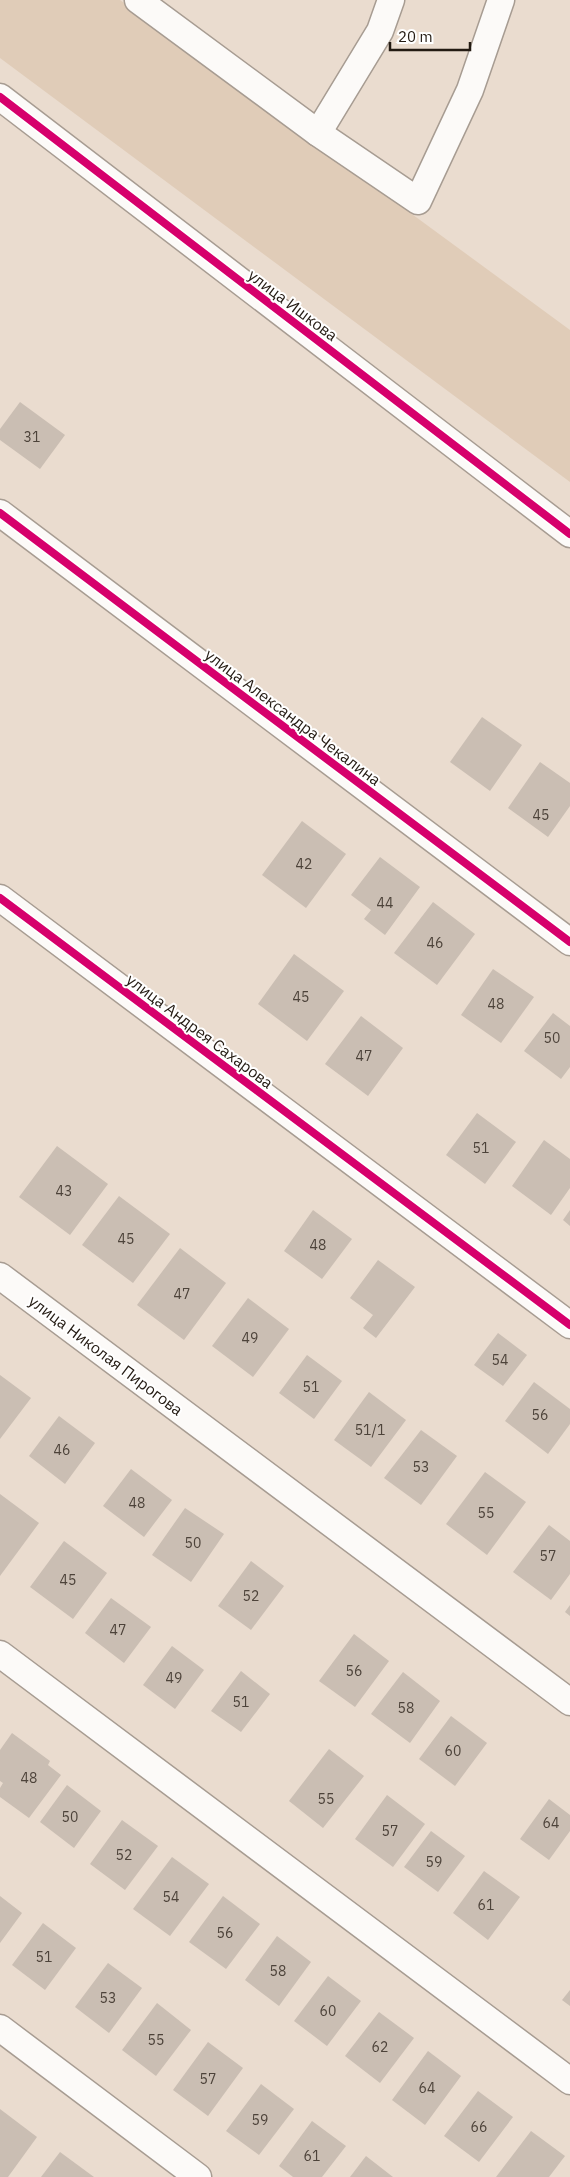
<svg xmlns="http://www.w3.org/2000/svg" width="570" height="2177" font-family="'IBM Plex Sans',sans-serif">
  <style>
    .green { fill: #e0ccb8 }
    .building { fill: #cabeb3 }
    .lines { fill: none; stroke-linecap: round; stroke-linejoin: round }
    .street-casing { stroke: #a79c92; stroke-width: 29 }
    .street { stroke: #fcfaf8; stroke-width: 26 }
    .cycleway-casing { stroke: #fff; stroke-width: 11 }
    .cycleway { stroke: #d6006c; stroke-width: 8 }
    .labels { text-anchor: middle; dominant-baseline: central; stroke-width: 4; stroke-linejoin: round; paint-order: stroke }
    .number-label { font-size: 14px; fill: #4d433a }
    .street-label { font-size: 16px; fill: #231a12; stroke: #fff }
  </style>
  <rect width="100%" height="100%" fill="#eadccf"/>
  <!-- green -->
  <path class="green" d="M0,0H120L570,330V482L0,58Z"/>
  <!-- building -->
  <g class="building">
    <path d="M20,402L65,435L40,469L0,440V429Z"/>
    <path d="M482,717L522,745L490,791L450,762Z"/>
    <path d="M540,762L570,783V806L548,837L508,808Z"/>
    <path d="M302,821L346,854L306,908L262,875Z"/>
    <path d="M380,857L420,887L385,935L364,919L371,910L351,895Z"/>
    <path d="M433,902L475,934L437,985L394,953Z"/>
    <path d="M294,954L344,991L307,1041L258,1004Z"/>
    <path d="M493,969L534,997L501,1043L461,1015Z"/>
    <path d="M553,1013L570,1026V1067L561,1079L524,1051Z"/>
    <path d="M361,1016L403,1048L368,1096L325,1064Z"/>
    <path d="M477,1113L516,1142L485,1184L446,1155Z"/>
    <path d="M544,1140L570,1159V1188L551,1215L512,1186Z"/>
    <path d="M57,1146L108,1184L70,1235L19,1197Z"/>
    <path d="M119,1196L170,1234L133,1283L82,1245Z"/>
    <path d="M313,1210L352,1239L322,1279L284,1251Z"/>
    <path d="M570,1210V1226L563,1220Z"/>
    <path d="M180,1248L226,1283L184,1340L137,1305Z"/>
    <path d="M378,1260L415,1287L376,1338L363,1328L373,1315L350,1298Z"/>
    <path d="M248,1298L289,1329L253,1377L212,1346Z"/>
    <path d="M498,1333L527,1355L503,1386L474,1365Z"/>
    <path d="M307,1355L342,1381L314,1419L279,1393Z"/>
    <path d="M0,1375L31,1398L0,1439Z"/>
    <path d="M534,1382L570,1409V1424L548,1454L505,1421Z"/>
    <path d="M369,1392L406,1420L371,1467L334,1440Z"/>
    <path d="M59,1416L95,1443L65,1484L29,1456Z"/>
    <path d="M421,1430L457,1456L421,1505L384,1478Z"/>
    <path d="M131,1469L172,1500L144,1537L103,1506Z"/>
    <path d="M485,1472L526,1502L487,1555L446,1524Z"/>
    <path d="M0,1494L39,1523L0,1576Z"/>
    <path d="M185,1508L224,1534L191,1582L152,1555Z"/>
    <path d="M549,1525L570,1541V1574L551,1600L513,1572Z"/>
    <path d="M64,1541L107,1573L73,1619L30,1587Z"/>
    <path d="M251,1561L284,1586L251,1630L218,1606Z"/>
    <path d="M111,1598L151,1627L124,1663L85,1633Z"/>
    <path d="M570,1605V1616L565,1612Z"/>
    <path d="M354,1634L389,1661L355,1707L319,1681Z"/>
    <path d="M172,1646L204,1670L175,1709L143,1685Z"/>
    <path d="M241,1671L270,1694L241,1732L211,1711Z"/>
    <path d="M403,1672L440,1701L410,1743L371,1714Z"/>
    <path d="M451,1716L487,1743L455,1786L419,1759Z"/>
    <path d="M12,1733L50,1761L48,1765L61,1775L29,1818L0,1797V1788L3,1783L0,1781V1750Z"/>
    <path d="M329,1749L364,1776L323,1828L289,1801Z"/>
    <path d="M67,1785L101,1811L74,1848L40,1822Z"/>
    <path d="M387,1795L425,1824L393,1867L355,1839Z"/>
    <path d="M549,1799L570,1815V1831L549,1860L520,1839Z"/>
    <path d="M122,1820L158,1846L125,1890L90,1864Z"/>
    <path d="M431,1831L465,1856L438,1892L404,1867Z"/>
    <path d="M172,1857L209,1884L170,1936L133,1909Z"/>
    <path d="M484,1871L520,1897L488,1940L453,1913Z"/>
    <path d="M0,1896L22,1913L0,1943Z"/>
    <path d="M223,1896L260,1924L226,1969L189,1942Z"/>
    <path d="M43,1923L76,1948L45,1990L12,1965Z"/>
    <path d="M277,1936L311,1962L279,2006L245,1980Z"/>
    <path d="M108,1963L142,1988L109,2033L75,2007Z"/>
    <path d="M328,1976L361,2001L327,2046L294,2021Z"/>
    <path d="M570,1990V2006L562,2000Z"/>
    <path d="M157,2003L191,2030L156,2076L122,2050Z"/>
    <path d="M379,2012L414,2038L380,2083L345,2056Z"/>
    <path d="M208,2042L243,2068L208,2116L173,2090Z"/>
    <path d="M428,2051L461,2076L425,2125L392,2100Z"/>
    <path d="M261,2084L294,2109L259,2155L226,2131Z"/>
    <path d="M478,2091L513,2117L479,2162L444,2136Z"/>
    <path d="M0,2109L37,2137L8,2177H0Z"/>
    <path d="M312,2121L346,2146L322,2177H293L279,2166Z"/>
    <path d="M531,2131L565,2156L549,2177H496Z"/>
    <path d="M60,2152L94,2177H41Z"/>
    <path d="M366,2156L393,2177H350Z"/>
  </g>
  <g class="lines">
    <defs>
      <g id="street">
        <path d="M138,0L318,133L418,201L470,90L501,0"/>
        <path d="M0,97L570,534"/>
        <path d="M318,133L380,31L391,0"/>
        <path d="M0,513L570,942"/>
        <path d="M0,898L570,1325"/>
        <path d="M0,1276L570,1702"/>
        <path d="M0,1654L570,2081"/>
        <path d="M0,2028L198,2177"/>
      </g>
    </defs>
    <!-- street casing -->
    <use href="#street" class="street-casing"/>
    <!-- street -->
    <use href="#street" class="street"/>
    <defs>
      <g id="cycleway">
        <path d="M0,97L570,534"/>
        <path d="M0,513L570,942"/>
        <path d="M0,898L570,1325"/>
      </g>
    </defs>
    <!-- cycleway casing -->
    <use href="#cycleway" class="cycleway-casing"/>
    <!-- cycleway -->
    <use href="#cycleway" class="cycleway"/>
  </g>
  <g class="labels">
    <!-- number labels -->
    <g class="number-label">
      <text x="32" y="437">31</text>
      <text x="541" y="815">45</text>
      <text x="304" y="864">42</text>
      <text x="385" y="903">44</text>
      <text x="435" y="943">46</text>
      <text x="301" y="997">45</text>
      <text x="496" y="1004">48</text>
      <text x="552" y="1038">50</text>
      <text x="364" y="1056">47</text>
      <text x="481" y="1148">51</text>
      <text x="64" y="1191">43</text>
      <text x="126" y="1239">45</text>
      <text x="318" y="1245">48</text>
      <text x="182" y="1294">47</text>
      <text x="250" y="1338">49</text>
      <text x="500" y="1360">54</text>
      <text x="311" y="1387">51</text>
      <text x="540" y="1415">56</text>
      <text x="370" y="1430">51/1</text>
      <text x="62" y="1450">46</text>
      <text x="421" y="1467">53</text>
      <text x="137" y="1503">48</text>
      <text x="486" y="1513">55</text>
      <text x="193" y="1543">50</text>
      <text x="548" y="1556">57</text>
      <text x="68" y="1580">45</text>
      <text x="251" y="1596">52</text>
      <text x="118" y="1630">47</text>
      <text x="354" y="1671">56</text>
      <text x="174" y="1678">49</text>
      <text x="241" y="1702">51</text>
      <text x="406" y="1708">58</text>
      <text x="453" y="1751">60</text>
      <text x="29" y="1778">48</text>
      <text x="326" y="1799">55</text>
      <text x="70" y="1817">50</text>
      <text x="551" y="1823">64</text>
      <text x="390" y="1831">57</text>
      <text x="124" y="1855">52</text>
      <text x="434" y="1862">59</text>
      <text x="171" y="1897">54</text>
      <text x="486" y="1905">61</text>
      <text x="225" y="1933">56</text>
      <text x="44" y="1957">51</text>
      <text x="278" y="1971">58</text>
      <text x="108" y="1998">53</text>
      <text x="328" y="2011">60</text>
      <text x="156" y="2040">55</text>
      <text x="380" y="2047">62</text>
      <text x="208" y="2079">57</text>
      <text x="427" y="2088">64</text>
      <text x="260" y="2120">59</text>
      <text x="479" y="2127">66</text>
      <text x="312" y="2156">61</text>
    </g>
    <!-- street labels -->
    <g class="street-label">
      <text transform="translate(293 305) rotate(37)">улица Ишкова</text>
      <text transform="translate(293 717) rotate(37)">улица Александра Чекалина</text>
      <text transform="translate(200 1031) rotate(37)">улица Андрея Сахарова</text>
      <text transform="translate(106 1355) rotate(37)">улица Николая Пирогова</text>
    </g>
  </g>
  <!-- scale -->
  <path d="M390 42v8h80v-8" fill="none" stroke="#231a12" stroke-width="2.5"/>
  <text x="398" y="42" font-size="15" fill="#231a12" stroke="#ffffff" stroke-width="4" paint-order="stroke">20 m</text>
</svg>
